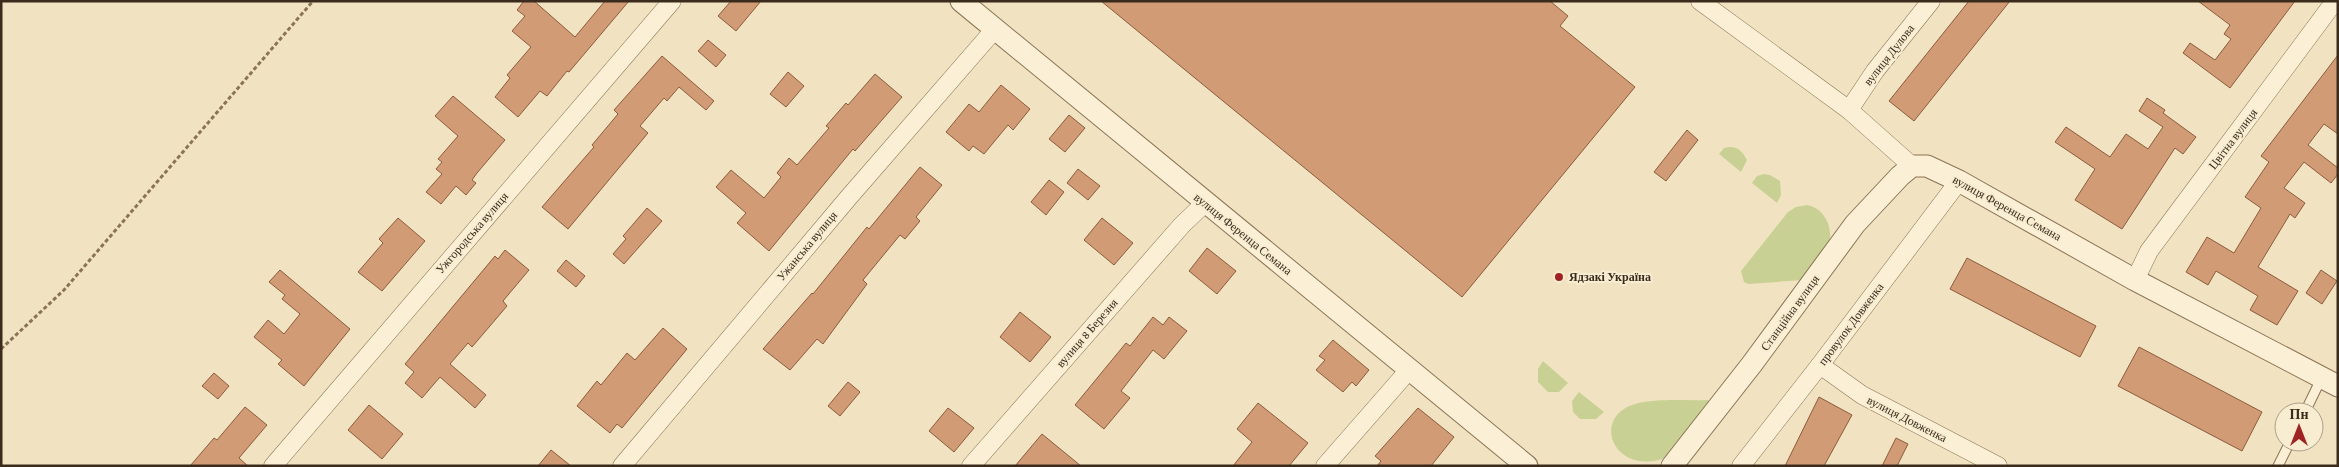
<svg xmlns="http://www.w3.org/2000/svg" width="2339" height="467" font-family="'Crimson Pro',serif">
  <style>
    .green { fill: #c9d094 }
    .building { fill: #d19b75; stroke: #8c5c3c }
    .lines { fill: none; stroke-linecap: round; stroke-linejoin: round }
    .service-casing { stroke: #8c7357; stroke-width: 11 }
    .minor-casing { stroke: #8c7357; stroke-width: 19 }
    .tertiary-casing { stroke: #8c7357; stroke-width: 23 }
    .path { stroke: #8c7357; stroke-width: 3; stroke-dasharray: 4 2.5; stroke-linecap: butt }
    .service { stroke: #fbf0d5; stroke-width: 9 }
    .minor { stroke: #fbf0d5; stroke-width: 18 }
    .tertiary { stroke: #fbf0d5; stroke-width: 21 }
    .poi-dot { fill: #9f2324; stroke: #f8edd1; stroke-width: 2 }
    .labels { text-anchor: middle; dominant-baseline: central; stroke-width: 4; stroke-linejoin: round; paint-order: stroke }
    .street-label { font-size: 12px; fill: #3a2b1d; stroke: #f8edd1 }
    .poi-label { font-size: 12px; font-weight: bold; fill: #3a2b1d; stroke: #f8edd1; text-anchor: start }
  </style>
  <rect width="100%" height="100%" fill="#f1e3c1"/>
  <!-- green -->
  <g class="green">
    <path d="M1730,147C1739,147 1743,153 1747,160L1741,172L1719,154L1724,148Z"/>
    <path d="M1764,174L1770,175L1780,181L1781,195L1777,203L1752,183L1757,176Z"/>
    <path d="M1807,205C1828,209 1836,235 1826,253C1821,263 1809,272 1802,280L1749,284L1744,282L1741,271L1788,212L1796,207Z"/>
    <path d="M1543,361L1568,383L1559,392H1548L1538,382V369Z"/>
    <path d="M1579,392L1604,412L1596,419H1580L1573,412L1572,401Z"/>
    <path d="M1708,400L1711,403C1702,413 1672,454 1664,458C1661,460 1656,460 1653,461C1610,467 1594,416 1635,404C1658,398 1685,401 1708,400Z"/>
  </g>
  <!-- building -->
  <g class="building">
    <path d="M524,1H534L575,37L605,1H629L569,72L567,71L547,96L540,91L518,117L495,97L510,78L507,75L531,47L512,31L525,16L517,10Z"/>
    <path d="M731,1H761L736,31L718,16Z"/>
    <path d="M1101,1H1550L1568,16L1560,26L1635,87L1462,297Z"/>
    <path d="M1969,1H2010L1914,121L1889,101Z"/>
    <path d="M2198,1H2295L2230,88L2183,53L2190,43L2215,60L2231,39L2224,34L2230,25Z"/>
    <path d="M708,40L726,55L716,67L698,51Z"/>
    <path d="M2338,55V134L2324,124L2308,145L2338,168V174L2331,183L2304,162L2284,188L2305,203L2295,218L2290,214L2258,267L2298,291L2277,325L2250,310L2258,296L2216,271L2208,285L2186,272L2207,237L2234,253L2261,208L2245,197L2269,162L2261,156Z"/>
    <path d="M662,56L714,101L706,110L679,87L667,101L664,98L640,126L648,133L568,229L542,207L594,147L592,145L618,114L614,110Z"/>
    <path d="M788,72L804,86L786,107L770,94Z"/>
    <path d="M875,74L902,97L855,151L853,149L769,251L737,223L746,213L716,187L731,170L764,198L781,177L777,173L789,158L797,165L829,128L826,126L846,103L848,105Z"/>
    <path d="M1001,85L1030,109L1013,130L1008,125L984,154L973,146L969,151L946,132L969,104L979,112Z"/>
    <path d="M453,96L505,140L477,173L472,180L476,183L466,195L456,186L441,204L426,192L442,174L436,169L442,162L438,159L458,136L435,116Z"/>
    <path d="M2147,98L2165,110L2163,113L2196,137L2183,154L2175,148L2122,229L2075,200L2095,169L2055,142L2066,127L2110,157L2126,134L2148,149L2163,127L2139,111Z"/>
    <path d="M1069,115L1085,128L1065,152L1049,139Z"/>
    <path d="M1687,130L1698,140L1666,181L1654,172Z"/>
    <path d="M920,167L942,185L916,217L920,221L905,239L900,235L863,280L867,284L823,344L817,339L790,370L763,349L812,293L813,294L867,227L869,229Z"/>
    <path d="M1078,169L1100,186L1088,200L1067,183Z"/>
    <path d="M1049,180L1064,192L1046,215L1031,202Z"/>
    <path d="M647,208L662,221L624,264L613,254L626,239L623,236Z"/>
    <path d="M398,218L425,241L382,291L358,272L383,243L379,239Z"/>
    <path d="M1102,218L1133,243L1114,265L1084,240Z"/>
    <path d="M1207,248L1236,271L1217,294L1189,271Z"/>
    <path d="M505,250L529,270L503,301L507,306L472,347L468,343L450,364L486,395L475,408L440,377L422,398L405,383L414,372L405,364L495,256L498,259Z"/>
    <path d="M1967,258L2096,326L2080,357L1950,289Z"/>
    <path d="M566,260L585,276L576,287L557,271Z"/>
    <path d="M280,270L350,329L304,386L278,364L282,360L254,337L268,320L284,334L300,314L282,299L285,295L269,282Z"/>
    <path d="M2321,270L2337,281L2322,304L2306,293Z"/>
    <path d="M1020,312L1051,337L1030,362L1000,337Z"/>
    <path d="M1153,317L1163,325L1169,317L1187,331L1164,359L1153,350L1121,391L1130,398L1104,429L1075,405L1126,343L1130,346Z"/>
    <path d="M663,328L687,349L622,428L617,424L610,433L577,406L597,381L601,385L627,353L635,360Z"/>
    <path d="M1333,340L1369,370L1356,386L1352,382L1343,392L1316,370L1325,360L1319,356Z"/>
    <path d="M2139,347L2262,412L2242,451L2118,386Z"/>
    <path d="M214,373L229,386L218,399L202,386Z"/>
    <path d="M848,382L860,392L840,416L828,406Z"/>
    <path d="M1819,397L1852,415L1824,466H1785Z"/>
    <path d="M1258,403L1308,443L1289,466H1233L1252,442L1237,429Z"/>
    <path d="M369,405L403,434L382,459L348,430Z"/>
    <path d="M245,407L267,425L239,458L248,466H190L214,438L217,440Z"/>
    <path d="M948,408L974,428L954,452L929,431Z"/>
    <path d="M1418,408L1454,437L1431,466H1377L1381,461L1375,456Z"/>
    <path d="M1042,434L1081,466H1015Z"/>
    <path d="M1896,438L1908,444L1897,466H1882Z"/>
    <path d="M551,450L571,466H538Z"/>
  </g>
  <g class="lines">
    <defs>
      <g id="service">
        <path d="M2305,412L2322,377"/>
        <path d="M2278,466L2290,442"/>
      </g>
      <g id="minor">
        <path d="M1700,1L1849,110L1912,166"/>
        <path d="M1849,110L1875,71L1931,1"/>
        <path d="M2135,280L2149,251L2335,1"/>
        <path d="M1820,365L1862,395L1998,466"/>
        <path d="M273,466L672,1"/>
        <path d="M622,466L849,197L995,29"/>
        <path d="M971,466L1182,225L1205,203"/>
        <path d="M1325,466L1409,370"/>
        <path d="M1741,466L1820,365L1959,181"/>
      </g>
      <g id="tertiary">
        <path d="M961,1L1527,466"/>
        <path d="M1672,466L1752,364L1855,224L1900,176L1912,166H1927L1959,181L2135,280L2338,386"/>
      </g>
    </defs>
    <!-- service casing -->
    <use href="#service" class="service-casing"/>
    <!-- minor casing -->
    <use href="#minor" class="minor-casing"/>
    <!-- tertiary casing -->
    <use href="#tertiary" class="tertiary-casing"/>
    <!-- path -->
    <path class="path" d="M1,349L64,290L313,1"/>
    <!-- service -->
    <use href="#service" class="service"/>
    <!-- minor -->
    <use href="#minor" class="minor"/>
    <!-- tertiary -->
    <use href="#tertiary" class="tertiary"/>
  </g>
  <!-- markers -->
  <circle class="poi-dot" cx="1559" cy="277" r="5"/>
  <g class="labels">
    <!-- street labels -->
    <g class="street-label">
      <text transform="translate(1889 55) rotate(-52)">вулиця Дулова</text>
      <text transform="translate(2233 139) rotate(-53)">Цвітна вулиця</text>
      <text transform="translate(2007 208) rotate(29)">вулиця Ференца Семана</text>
      <text transform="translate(472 233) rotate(-49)">Ужгородська вулиця</text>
      <text transform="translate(1243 234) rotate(39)">вулиця Ференца Семана</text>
      <text transform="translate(807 246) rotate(-50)">Ужанська вулиця</text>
      <text transform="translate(1790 313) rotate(-54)">Станційна вулиця</text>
      <text transform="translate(1851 324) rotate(-53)">провулок Довженка</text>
      <text transform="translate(1087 333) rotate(-49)">вулиця 8 Березня</text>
      <text transform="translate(1907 419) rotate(27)">вулиця Довженка</text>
    </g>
    <!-- poi labels -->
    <g class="poi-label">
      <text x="1569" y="277">Ядзакі Україна</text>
    </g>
  </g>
  <!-- border -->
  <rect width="2339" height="467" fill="none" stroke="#3a2b1d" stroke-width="5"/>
  <!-- north arrow -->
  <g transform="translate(2299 427)"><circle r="24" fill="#f8edd1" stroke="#ac9f89"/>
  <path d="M0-4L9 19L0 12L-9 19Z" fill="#9f2324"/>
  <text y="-8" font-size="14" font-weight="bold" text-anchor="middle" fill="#3a2b1d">Пн</text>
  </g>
</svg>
